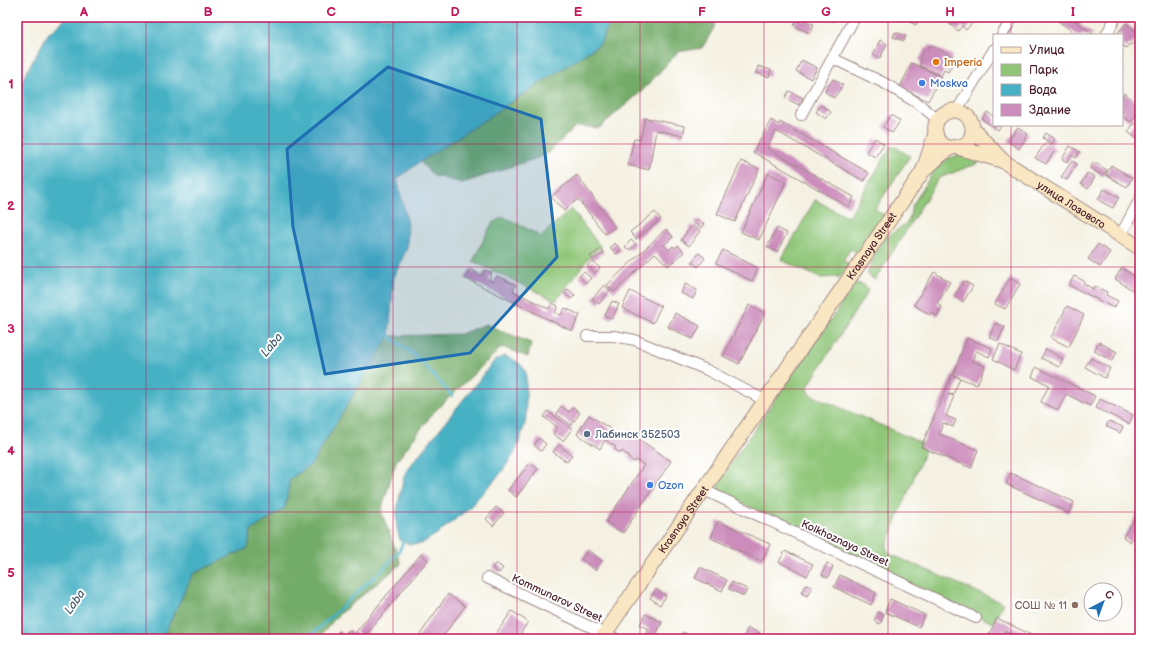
<svg xmlns="http://www.w3.org/2000/svg" width="1157" height="656" font-family="'Balsamiq Sans',sans-serif">
  <style>
    .green { fill: #8fc678; stroke: #6c7252 }
    .forest { fill: #73ab68; stroke: #5e654a }
    .water { fill: #46b1c4; stroke: #486878 }
    .lines { fill: none; stroke-linecap: round; stroke-linejoin: round }
    .stream { stroke: #46b1c4; stroke-width: 3 }
    .building { fill: #cc8dbc }
    .street-casing { stroke: #9f8886; stroke-width: 12 }
    .secondary-casing { stroke: #9f8886; stroke-width: 16 }
    .street { stroke: #fff; stroke-width: 10 }
    .secondary { stroke: #f9e7c3; stroke-width: 14 }
    .marked { fill: #1f6fb2; fill-opacity: 0.2; stroke: #1f6fb2; stroke-width: 3; stroke-linejoin: round }
    .grid { fill: none; stroke: #c2185b; stroke-width: 1; stroke-opacity: 0.55 }
    .food-dot { fill: #e8710a; stroke: #fff; stroke-width: 1.5 }
    .shop-dot { fill: #3f7fe0; stroke: #fff; stroke-width: 1.5 }
    .service-dot { fill: #5c6f8a; stroke: #fff; stroke-width: 1.5 }
    .education-dot { fill: #8d6e63; stroke: #fff; stroke-width: 1.5 }
    .labels { text-anchor: middle; dominant-baseline: central; stroke-width: 4; stroke-linejoin: round; paint-order: stroke }
    .food-label { font-size: 11px; fill: #c56008; stroke: #fff; text-anchor: start }
    .shop-label { font-size: 11px; fill: #366cbe; stroke: #fff; text-anchor: start }
    .street-label { font-size: 11px; fill: #4a1f2b; stroke: #fff }
    .service-label { font-size: 11px; fill: #4e5e75; stroke: #fff; text-anchor: start }
    .education-label { font-size: 11px; fill: #785e54; stroke: #fff; text-anchor: end }
    .water-label { font-size: 12px; font-style: italic; fill: #486170; stroke: #fff }
    .neatline { fill: none; stroke: #c2185b; stroke-width: 1.5 }
    .grid-label { font-size: 13px; text-anchor: middle; font-weight: bold; fill: #c2185b }
  </style>
  <rect width="100%" height="100%" fill="#fff"/>
  <filter id="ink" filterUnits="userSpaceOnUse"><feTurbulence type="fractalNoise" baseFrequency=".025" numOctaves="2"/><feDisplacementMap in="SourceGraphic" scale="8" xChannelSelector="R" yChannelSelector="G"/><feConvolveMatrix kernelMatrix="1 2 1 2 8 2 1 2 1" color-interpolation-filters="sRGB"/></filter>
  <filter id="wash" filterUnits="userSpaceOnUse"><feTurbulence type="fractalNoise" baseFrequency=".012" numOctaves="4" result="noise"/><feDisplacementMap in="SourceGraphic" scale="16" xChannelSelector="R" yChannelSelector="G"/><feGaussianBlur stdDeviation="0.9" result="paint"/><feColorMatrix in="noise" values="0 0 0 0 0 0 0 0 0 0 0 0 0 0 0 0 0 1.4 0 .05"/><feComposite in="paint" operator="in"/></filter>
  <g filter="url(#wash)">
    <rect width="100%" height="100%" fill="#f4f1e2"/>
    <!-- green -->
    <g class="green">
      <path d="M892,145L910,156L875,209L885,216L857,253L851,249L843,260L850,265L840,277L820,278L781,260L815,200L848,217Z"/>
      <path d="M964,153L974,156L979,163L939,178L875,280L867,274L874,256L883,240L905,224L909,220L912,206L935,169L949,158Z"/>
      <path d="M571,209L601,247L592,254L556,301L473,261L492,223L504,217L535,233L540,237Z"/>
      <path d="M856,283L864,285L868,291L807,388L809,394L922,443L920,447L925,450L887,545V550L890,554L1003,603L993,623L872,567L718,491V482Z"/>
    </g>
    <!-- forest -->
    <g class="forest">
      <path d="M612,17H716L714,28L702,48L678,52L643,90L599,128L576,126L546,155L463,183L434,176L420,162L600,44Z"/>
      <path d="M486,324L531,343L528,357L502,347L433,413L396,462L381,511L401,564L338,615L318,639H162L193,574L248,548L251,531L285,508L290,479L311,465L389,336L460,334Z"/>
    </g>
    <!-- water -->
    <g class="water">
      <path d="M67,17H612L600,44L420,162L397,179L408,224L407,248L394,277L389,336L311,465L290,479L285,508L251,531L248,548L193,574L162,639H17V89L48,34Z"/>
      <path d="M504,356C513,359 523,363 526,373V420L519,443L514,454L501,473L467,510L437,534L421,544H409L400,540C392,519 400,497 404,476L407,470L494,361Z"/>
    </g>
    <g class="lines">
      <!-- stream -->
      <g class="stream">
        <path d="M387,333L389,336L417,357L452,396"/>
        <path d="M307,639L385,567L399,551L405,537"/>
      </g>
    </g>
    <g id="blocks">
      <!-- building -->
      <g class="building">
        <path d="M828,17H836L834,21Z"/>
        <path d="M913,17H921L916,25L910,22Z"/>
        <path d="M956,17H969L974,21L966,30L962,26L958,31L950,24Z"/>
        <path d="M1053,17H1070L1094,35H1077Z"/>
        <path d="M1073,17H1083L1080,22Z"/>
        <path d="M1133,17H1140V22Z"/>
        <path d="M797,18L814,24L810,33L794,26Z"/>
        <path d="M1126,23L1140,35L1131,45L1129,44L1126,48L1122,45V35L1117,34Z"/>
        <path d="M895,32L906,36L904,41L893,37Z"/>
        <path d="M880,40L887,44L880,58L873,55Z"/>
        <path d="M930,45L953,56L950,61L953,63L948,72L944,70L941,76L920,66L921,62L919,60L925,48L927,49Z"/>
        <path d="M802,60L817,68L811,79L796,71Z"/>
        <path d="M912,63L941,77L928,101L900,87Z"/>
        <path d="M758,66L771,70L769,77L756,73Z"/>
        <path d="M833,79L843,85L834,98L825,92Z"/>
        <path d="M789,91L803,98L799,105L785,98Z"/>
        <path d="M1124,93L1140,105V109L1131,122L1122,116V96Z"/>
        <path d="M821,105L831,112L826,119L816,112Z"/>
        <path d="M987,112L994,116V125H1001L998,130L982,119Z"/>
        <path d="M891,115L900,121L892,133L883,127Z"/>
        <path d="M645,118L685,126L683,136L656,130L649,170L628,165L634,139L640,140Z"/>
        <path d="M771,120L779,125L780,122L869,173L864,181L776,131L767,148L854,197L849,207L753,152Z"/>
        <path d="M1134,123L1140,128V141L1128,132Z"/>
        <path d="M1018,127L1028,134L1019,149L1008,141Z"/>
        <path d="M1046,133L1055,139L1052,144L1043,138Z"/>
        <path d="M875,138L884,144L875,157L866,152Z"/>
        <path d="M1046,142L1056,149L1046,164L1035,158Z"/>
        <path d="M1070,146L1080,152L1076,158L1072,155L1067,162L1062,159Z"/>
        <path d="M741,161L759,169L735,222L717,214Z"/>
        <path d="M1072,161L1077,164L1067,180L1061,177Z"/>
        <path d="M1094,162L1107,170L1103,176L1090,168Z"/>
        <path d="M1111,165L1132,178L1127,187L1106,175Z"/>
        <path d="M768,173L786,182L759,240L741,232Z"/>
        <path d="M1087,173L1095,177L1088,189L1081,184Z"/>
        <path d="M577,175L615,227L605,234L578,199L564,211L551,197Z"/>
        <path d="M1104,189L1119,197L1113,208L1098,200Z"/>
        <path d="M655,212L661,219L636,239L630,232Z"/>
        <path d="M697,219L704,224L701,228L694,223Z"/>
        <path d="M692,225L700,231L689,246L681,240Z"/>
        <path d="M777,228L787,233L777,252L767,247Z"/>
        <path d="M666,229L673,237L664,245L669,250L673,246L675,248L678,245L684,252L668,266L655,253L614,292L607,285Z"/>
        <path d="M631,240L636,244L630,250L625,247Z"/>
        <path d="M615,243L621,250L616,254L610,247Z"/>
        <path d="M1098,244L1110,252L1100,267L1088,259Z"/>
        <path d="M601,249L604,253L593,260L590,256Z"/>
        <path d="M723,250L758,268L752,281L716,263Z"/>
        <path d="M699,253L705,258L698,267L692,262Z"/>
        <path d="M592,261L600,268L595,273L587,266Z"/>
        <path d="M1122,268L1140,280V295L1115,279Z"/>
        <path d="M470,269L482,276L485,270L492,273L489,280L493,282L497,276L516,285L513,291L549,309L552,303L558,306L555,313L561,315L565,308L580,315L572,331L465,278Z"/>
        <path d="M584,272L591,278L586,283L579,276Z"/>
        <path d="M934,272L950,282L937,303L942,307L937,316L931,312L930,315L914,305Z"/>
        <path d="M1074,276L1084,281L1083,283L1093,289L1094,286L1107,292L1106,295L1118,301L1114,308L1069,285Z"/>
        <path d="M1010,278L1020,284L1005,309L995,304Z"/>
        <path d="M964,281L973,286L963,302L954,296Z"/>
        <path d="M685,284L697,290L693,299L681,293Z"/>
        <path d="M604,285L610,290L599,304L592,299Z"/>
        <path d="M568,289L575,295L571,299L564,293Z"/>
        <path d="M630,291L661,306L653,323L622,308Z"/>
        <path d="M612,301L619,304L612,319L605,316Z"/>
        <path d="M749,305L765,313L739,364L723,356Z"/>
        <path d="M1067,306L1084,315L1069,347L1051,338Z"/>
        <path d="M675,313L700,326L693,339L668,327Z"/>
        <path d="M996,323L1005,327L998,341L989,337Z"/>
        <path d="M967,338L992,348L989,357L976,351L972,361L985,366L977,385L953,375Z"/>
        <path d="M1099,342L1117,352L1112,361L1094,351Z"/>
        <path d="M1000,344L1021,354L1014,370L993,359Z"/>
        <path d="M1046,349L1063,359L1059,367L1041,358Z"/>
        <path d="M1091,358L1110,368L1105,378L1085,367Z"/>
        <path d="M1036,367L1095,396L1090,406L1066,394L1058,410L1041,402L1049,385L1032,377Z"/>
        <path d="M952,375L960,378L953,395L948,394L954,396L946,416L956,420L953,427L943,423L939,434L978,450L971,468L921,447Z"/>
        <path d="M1100,399L1133,415L1129,424L1096,408Z"/>
        <path d="M561,406L569,412L573,407L580,413L571,425L556,414Z"/>
        <path d="M548,411L572,429L563,441L553,434L557,427L544,417Z"/>
        <path d="M589,415L623,437L627,431L671,461L623,533L606,522L644,465L636,460L634,462L628,458L629,456L622,451L621,453L614,449L616,447L605,440L600,449L577,434Z"/>
        <path d="M1109,421L1123,427L1120,433L1106,426Z"/>
        <path d="M539,438L546,444L541,451L534,445Z"/>
        <path d="M559,445L572,455L567,462L553,452Z"/>
        <path d="M530,463L538,469L516,497L508,490Z"/>
        <path d="M1011,473L1074,502L1069,513L1006,484Z"/>
        <path d="M496,507L504,513L493,526L486,519Z"/>
        <path d="M1138,514L1140,515V527L1130,542L1123,537Z"/>
        <path d="M718,521L770,544L762,561L711,538Z"/>
        <path d="M588,550L602,561L595,570L581,559Z"/>
        <path d="M785,551L813,564L807,576L779,562Z"/>
        <path d="M421,554L428,560L363,638L356,632Z"/>
        <path d="M496,563L503,568L499,573L492,568Z"/>
        <path d="M827,563L833,566L828,578L822,575Z"/>
        <path d="M700,567L727,580L722,591L695,578Z"/>
        <path d="M840,575L876,593L871,605L834,587Z"/>
        <path d="M732,582L747,589L744,596L729,589Z"/>
        <path d="M806,584L812,587L807,596L801,593Z"/>
        <path d="M656,589L666,596L660,605L650,598Z"/>
        <path d="M448,594L465,606L441,639H417Z"/>
        <path d="M890,599L925,615L919,627L885,612Z"/>
        <path d="M512,611L528,622L517,639H492Z"/>
        <path d="M878,612L884,615L880,624L874,621Z"/>
        <path d="M645,614L662,622L654,639L645,636L649,629L640,625Z"/>
        <path d="M997,618L1039,639H1020L1004,631L1000,639H987Z"/>
        <path d="M748,628L760,633L757,639H743Z"/>
        <path d="M349,630L357,636L355,639H352L345,634Z"/>
        <path d="M339,631L348,638V639H334Z"/>
        <path d="M683,632L698,639H679Z"/>
      </g>
    </g>
  </g>
  <g filter="url(#ink)">
    <use href="#blocks" fill-opacity="0" stroke="#9f8886" stroke-width="1"/>
    <g class="lines">
      <defs>
        <g id="street">
          <path d="M1002,35L1013,17"/>
          <path d="M1106,35L1116,17"/>
          <path d="M832,58L884,83L919,104L937,119"/>
          <path d="M957,110L994,49"/>
          <path d="M801,115L855,17"/>
          <path d="M1120,236L1140,199"/>
          <path d="M587,336H614L635,340L707,370L766,401"/>
          <path d="M704,490L976,618"/>
          <path d="M487,578L616,639"/>
        </g>
        <g id="secondary">
          <path d="M973,129L1003,161"/>
          <path id="s1" d="M960,148L1003,161L1140,248"/>
          <path d="M923,171L935,135"/>
          <path id="s2" d="M601,639L923,171C931,165 941,153 949,149C955,145 965,149 970,139C981,118 954,99 938,119C933,126 935,138 941,144C943,146 947,147 950,148"/>
        </g>
      </defs>
      <!-- street casing -->
      <use href="#street" class="street-casing"/>
      <!-- secondary casing -->
      <use href="#secondary" class="secondary-casing"/>
      <!-- street -->
      <use href="#street" class="street"/>
      <!-- secondary -->
      <use href="#secondary" class="secondary"/>
    </g>
  </g>
  <!-- marked area -->
  <path class="marked" d="M388,67L541,119L557,257L470,353L325,374L293,227L287,149Z"/>
  <!-- grid -->
  <path class="grid" d="M146,17V639M269,17V639M393,17V639M517,17V639M640,17V639M764,17V639M888,17V639M1011,17V35M1011,125V639M17,144H1140M17,267H1140M17,389H1140M17,512H1140"/>
  <!-- markers -->
  <circle class="food-dot" cx="936" cy="62" r="4"/>
  <g class="shop-dot">
    <circle cx="922" cy="83" r="4"/>
    <circle cx="650" cy="485" r="4"/>
  </g>
  <circle class="service-dot" cx="587" cy="434" r="4"/>
  <circle class="education-dot" cx="1075" cy="605" r="4"/>
  <g class="labels">
    <!-- food labels -->
    <g class="food-label">
      <text x="944" y="62">Imperia</text>
    </g>
    <!-- shop labels -->
    <g class="shop-label">
      <text x="930" y="83">Moskva</text>
      <text x="658" y="485">Ozon</text>
    </g>
    <!-- street labels -->
    <g class="street-label">
      <text stroke="none"><textPath href="#s1" startOffset="126">улица Лозового</textPath></text>
      <text stroke="none"><textPath href="#s2" startOffset="477">Krasnaya Street</textPath></text>
      <text stroke="none"><textPath href="#s2" startOffset="145">Krasnaya Street</textPath></text>
      <text transform="translate(845 543) rotate(25)">Kolkhoznaya Street</text>
      <text transform="translate(557 598) rotate(25)">Kommunarov Street</text>
    </g>
    <!-- service labels -->
    <g class="service-label">
      <text x="595" y="434">Лабинск 352503</text>
    </g>
    <!-- education labels -->
    <g class="education-label">
      <text x="1067" y="605">СОШ № 11</text>
    </g>
    <!-- water labels -->
    <g class="water-label">
      <text transform="translate(272 345) rotate(-50)">Laba</text>
      <text transform="translate(75 602) rotate(-55)">Laba</text>
    </g>
  </g>
  <!-- margin -->
  <rect width="1157" height="656" fill="none" stroke="#fff" stroke-width="44"/>
  <!-- legend -->
  <rect x="993" y="34" width="130" height="92" fill="#ffffff" stroke="#b7a5aa"/>
  <rect x="1001" y="47" width="20" height="6" fill="#f9e7c3" stroke="#b7a5aa"/>
  <text x="1029" y="54" font-size="12" fill="#4a1f2b">Улица</text>
  <rect x="1001" y="64" width="20" height="12" fill="#8fc678" stroke="#b7a5aa"/>
  <text x="1029" y="74" font-size="12" fill="#4a1f2b">Парк</text>
  <rect x="1001" y="84" width="20" height="12" fill="#46b1c4" stroke="#b7a5aa"/>
  <text x="1029" y="94" font-size="12" fill="#4a1f2b">Вода</text>
  <rect x="1001" y="104" width="20" height="12" fill="#cc8dbc" stroke="#b7a5aa"/>
  <text x="1029" y="114" font-size="12" fill="#4a1f2b">Здание</text>
  <!-- north arrow -->
  <g transform="translate(1103 602) rotate(41)"><circle r="19" fill="#ffffff" stroke="#b7a5aa"/>
  <path d="M0-3L7 15L0 10L-7 15Z" fill="#1f6fb2"/>
  <text y="-6" font-size="11" font-weight="bold" text-anchor="middle" fill="#4a1f2b">С</text>
  </g>
  <rect x="22" y="22" width="1113" height="612" class="neatline"/>
  <g class="grid-label">
    <text x="84" y="16">A</text>
    <text x="208" y="16">B</text>
    <text x="331" y="16">C</text>
    <text x="455" y="16">D</text>
    <text x="578" y="16">E</text>
    <text x="702" y="16">F</text>
    <text x="826" y="16">G</text>
    <text x="950" y="16">H</text>
    <text x="1073" y="16">I</text>
    <text x="11" y="88">1</text>
    <text x="11" y="210">2</text>
    <text x="11" y="333">3</text>
    <text x="11" y="455">4</text>
    <text x="11" y="577">5</text>
  </g>
</svg>
